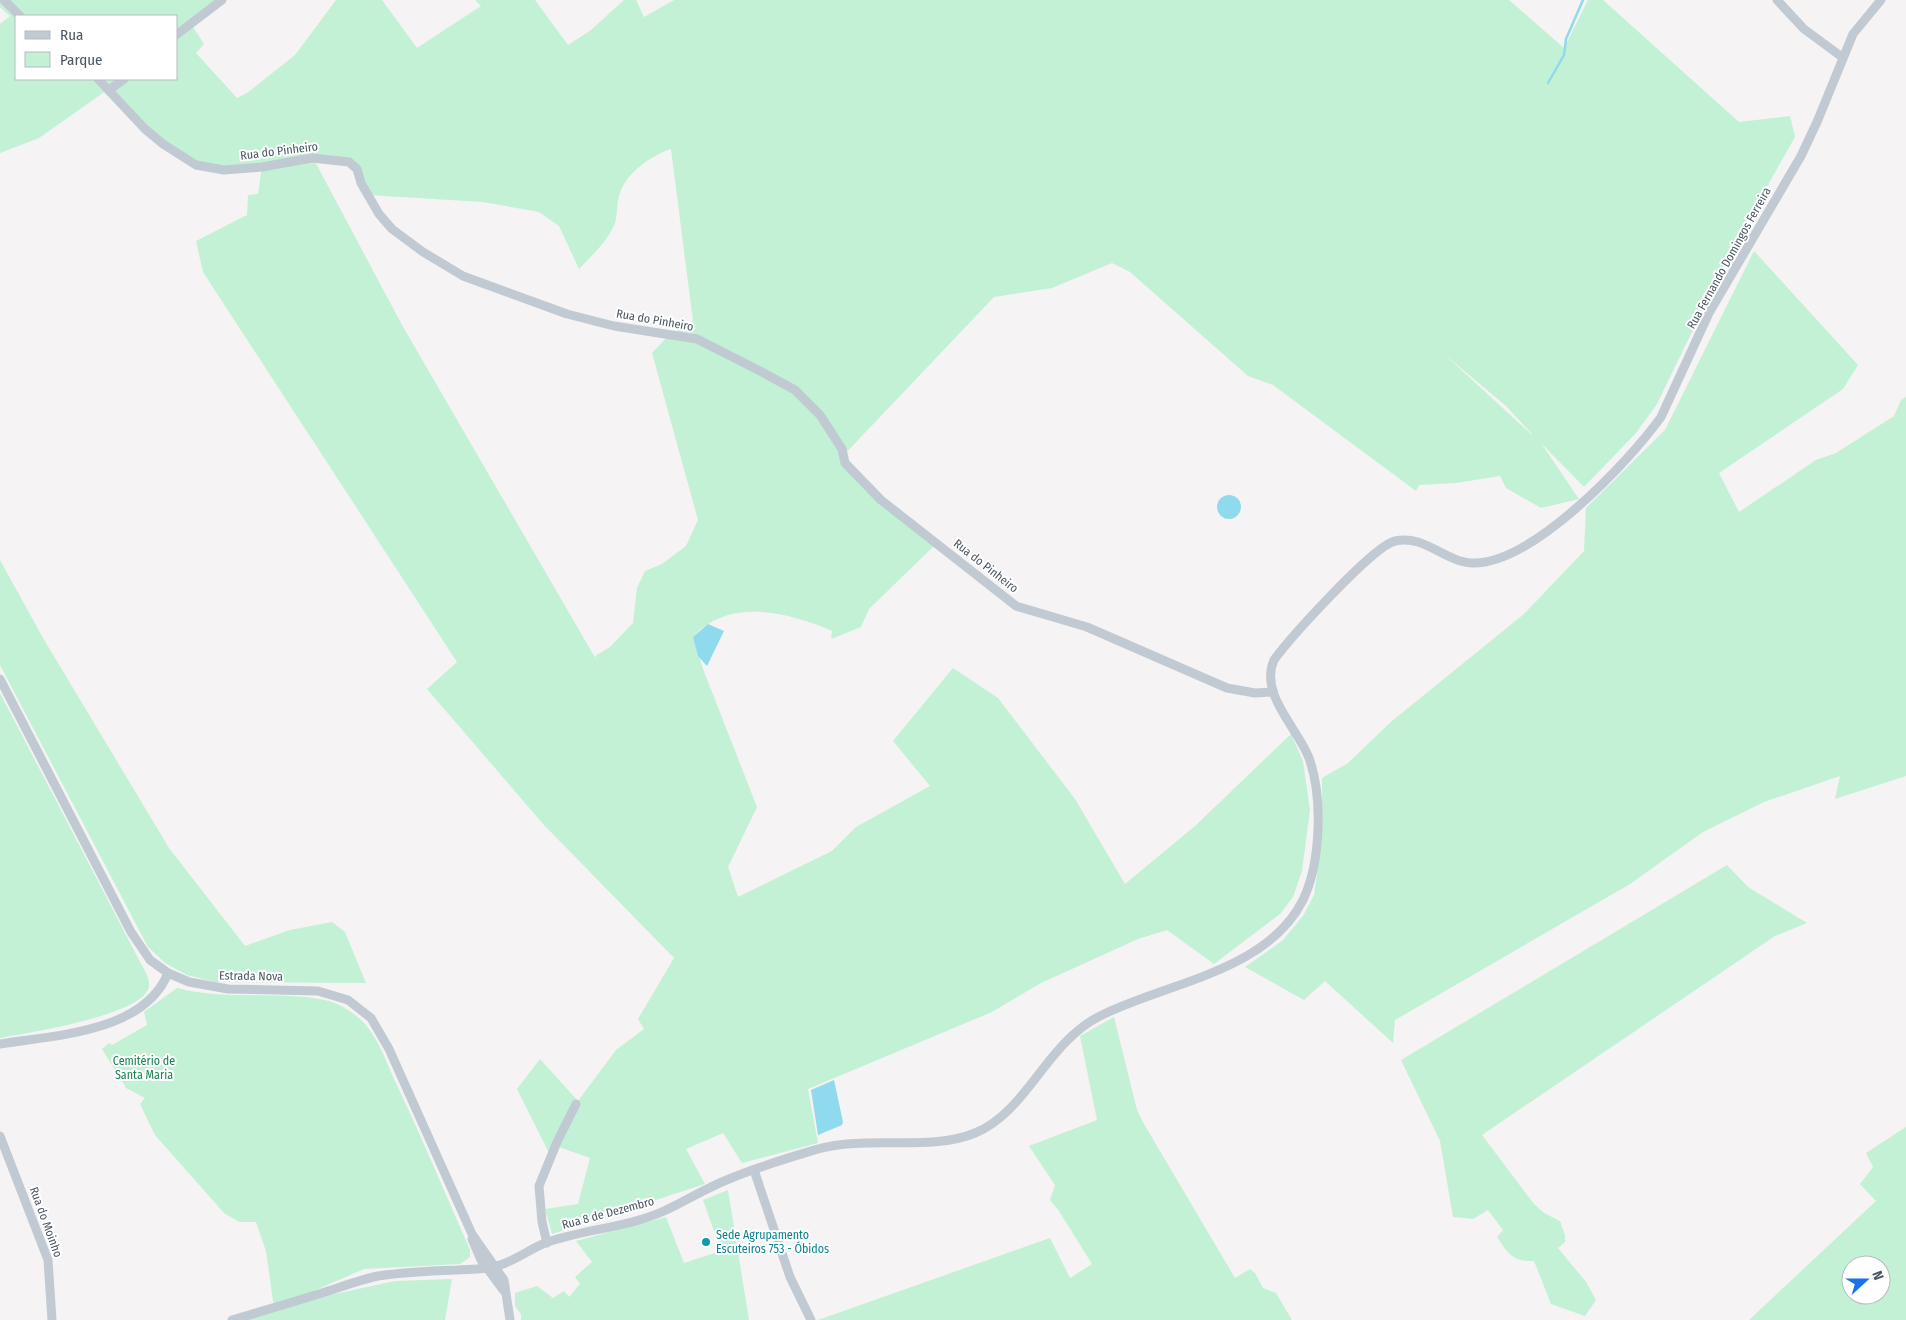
<svg xmlns="http://www.w3.org/2000/svg" width="1906" height="1320" font-family="'Fira Sans Condensed',sans-serif">
  <style>
    .green { fill: #c3f1d5; fill-rule: evenodd }
    .water { fill: #90daee }
    .lines { fill: none; stroke-linecap: round; stroke-linejoin: round }
    .stream { stroke: #90daee; stroke-width: 2.5 }
    .minor { stroke: #c1cad2; stroke-width: 9 }
    .culture-dot { fill: #0f9aa8; stroke: #fff; stroke-width: 2 }
    .labels { text-anchor: middle; dominant-baseline: central; stroke-width: 4; stroke-linejoin: round; paint-order: stroke }
    .street-label { font-size: 12px; fill: #4a5661; stroke: #fff }
    .park-label { font-size: 12px; fill: #17864f; stroke: #fff }
    .culture-label { font-size: 12px; fill: #0d838f; stroke: #fff; text-anchor: start }
  </style>
  <rect width="100%" height="100%" fill="#f5f3f3"/>
  <!-- green -->
  <g class="green">
    <path d="M0,0H222L191,24L204,44L196,53L237,98L247,93L295,55L336,0H382L417,48L481,6L475,0H535L568,45L591,30L624,0H636L644,17L674,0H1509L1564,48L1588,0H1603L1739,122L1790,116L1795,137L1734,245L1657,404L1636,433L1584,487L1541,443L1579,499L1541,508L1506,488L1500,476L1456,483L1419,485L1416,491L1273,385L1248,376L1130,272L1112,263L1052,288L994,297L840,459L937,543L869,609L861,627L831,639L832,631C788,612 729,597 693,637L703,669L757,807L728,867L738,897L832,851L856,827L930,786L893,741L953,668L998,698L1075,799L1125,884L1195,826L1291,734L1303,761L1310,810L1302,871L1293,897L1280,914L1214,964L1167,930L1138,939L1041,983L992,1012L808,1089L818,1143L742,1163L723,1133L686,1149L705,1184L552,1234L545,1209L578,1204L590,1158L556,1146L551,1157L517,1089L540,1059L578,1101L616,1050L644,1029L638,1019L674,958L544,825L427,689L457,662L203,272L196,241L247,215L248,195L258,194L262,167L209,168L164,144L110,88L39,138L0,153V24L10,16L0,7ZM16,16H176V79H16ZM671,149L693,321L668,336L652,353L698,520L686,546L662,564L645,571L637,588L633,623L610,647L595,656L597,661L402,325L312,156L357,169L368,195L483,202L539,212L559,226L579,269C592,255 608,241 615,223C618,214 616,202 620,193C627,172 652,155 671,149ZM1443,353L1506,406L1532,434H1531Z"/>
    <path d="M1754,251L1858,365L1843,389L1719,473L1739,512L1816,460L1836,453L1894,416L1901,400L1906,397V776L1835,799L1840,776L1764,802L1703,832L1630,884L1395,1020L1393,1043L1325,981L1304,1000L1245,967L1282,941L1303,916L1314,895L1322,840V778L1348,763L1392,721L1524,614L1584,551L1586,508L1665,430Z"/>
    <path d="M0,560L43,638L169,848L245,946L290,930L332,922L345,932L366,983L215,982L187,975L165,963L148,947L0,665Z"/>
    <path d="M0,693L138,958C142,966 150,977 149,986C146,1015 26,1033 0,1038Z"/>
    <path d="M1727,865L1748,887L1807,923L1775,936L1482,1135L1534,1204L1544,1213L1560,1221L1565,1235V1242L1558,1248L1586,1282L1596,1300L1585,1316L1551,1304L1534,1261C1512,1262 1508,1253 1497,1237L1503,1230L1488,1210L1473,1219L1453,1217L1440,1141L1401,1060Z"/>
    <path d="M177,988C226,1001 276,990 325,1000C338,1003 352,1011 361,1020C378,1036 386,1062 396,1083C422,1138 446,1195 470,1250V1257L460,1264L364,1269L279,1306L395,1281L452,1279L445,1320H232L274,1308L266,1251L256,1222H239L224,1213L155,1135L140,1104L145,1098L126,1088L102,1049L109,1043L112,1045L147,1025L144,1012Z"/>
    <path d="M1114,1017L1137,1110L1144,1124L1235,1278L1250,1269L1255,1273L1263,1288L1276,1293L1292,1320H818L1050,1238L1070,1278L1092,1264L1059,1211L1050,1200L1055,1185L1029,1146L1097,1120L1080,1036Z"/>
    <path d="M1906,1127V1320H1749L1876,1201L1860,1184L1873,1167L1866,1153ZM1851,1265H1881V1295H1851Z"/>
    <path d="M728,1190L749,1320H521V1314L515,1306V1293L537,1286L553,1298L564,1291L569,1297L580,1284L575,1277L592,1262L576,1241L666,1217L684,1263L721,1251L703,1200Z"/>
  </g>
  <!-- water -->
  <g class="water">
    <circle cx="1229" cy="507" r="12"/>
    <path d="M708,624L724,631L707,666L698,656L693,637Z"/>
    <path d="M834,1080L843,1122L842,1125L818,1135L811,1090Z"/>
  </g>
  <g class="lines">
    <!-- stream -->
    <path class="stream" d="M1548,83L1564,55L1566,39L1583,0"/>
    <!-- minor -->
    <g class="minor">
      <path d="M4,0L20,16"/>
      <path d="M1777,0L1804,29L1842,57"/>
      <path d="M176,35L222,0"/>
      <path d="M98,79L145,129L163,144L196,165L224,170L262,167L312,158L349,162L357,169L361,183L379,214L392,229L423,252L463,276L567,314L614,326L697,339L762,372L795,390L820,415L842,449L845,463L881,500L1016,606L1087,627L1227,688L1255,693L1273,692"/>
      <path d="M109,90L124,79"/>
      <path d="M0,679L131,932L150,960L168,973L189,982L228,989L318,991L348,1000L371,1018L389,1049L472,1234L504,1280L510,1320"/>
      <path d="M0,1044C54,1035 144,1033 168,973"/>
      <path d="M0,1136L48,1260L52,1320"/>
      <path d="M754,1170L790,1277L811,1320"/>
      <path d="M472,1239L481,1260L504,1291"/>
      <path d="M547,1243L542,1222L539,1186L557,1142L576,1104"/>
      <path d="M232,1320C263,1311 293,1302 322,1293C341,1287 359,1280 378,1276C404,1272 430,1271 457,1270C471,1269 486,1270 500,1265C516,1260 530,1249 545,1243C584,1229 626,1228 664,1211C686,1201 706,1188 729,1179C757,1167 788,1158 818,1149C867,1135 930,1152 975,1133C1027,1112 1046,1043 1100,1016C1165,983 1267,972 1303,900C1321,862 1323,797 1309,758C1297,727 1259,694 1274,660C1290,638 1373,546 1395,541C1425,534 1445,563 1474,563C1533,563 1628,463 1661,417L1709,313L1801,156L1817,122L1853,34L1881,0"/>
    </g>
  </g>
  <!-- markers -->
  <circle class="culture-dot" cx="706" cy="1242" r="5"/>
  <g class="labels">
    <!-- street labels -->
    <g class="street-label">
      <text transform="translate(279 151) rotate(-7)">Rua do Pinheiro</text>
      <text transform="translate(1729 258) rotate(-61)">Rua Fernando Domingos Ferreira</text>
      <text transform="translate(655 320) rotate(10)">Rua do Pinheiro</text>
      <text transform="translate(986 566) rotate(38)">Rua do Pinheiro</text>
      <text transform="translate(251 976) rotate(1)">Estrada Nova</text>
      <text transform="translate(608 1213) rotate(-15)">Rua 8 de Dezembro</text>
      <text transform="translate(46 1222) rotate(70)">Rua do Moinho</text>
    </g>
    <!-- park labels -->
    <g class="park-label">
      <text x="144" y="1061">Cemitério de<tspan x="144" dy="14">Santa Maria</tspan></text>
    </g>
    <!-- culture labels -->
    <g class="culture-label">
      <text x="716" y="1235">Sede Agrupamento<tspan x="716" dy="14">Escuteiros 753 - Óbidos</tspan></text>
    </g>
  </g>
  <!-- legend -->
  <rect x="15" y="15" width="162" height="65" fill="#ffffff" stroke="#b7bbc0"/>
  <rect x="25" y="31" width="25" height="8" fill="#c1cad2" stroke="#b7bbc0"/>
  <text x="60" y="40" font-size="15" fill="#4a5661">Rua</text>
  <rect x="25" y="52" width="25" height="15" fill="#c3f1d5" stroke="#b7bbc0"/>
  <text x="60" y="65" font-size="15" fill="#4a5661">Parque</text>
  <!-- north arrow -->
  <g transform="translate(1866 1280) rotate(69)"><circle r="24" fill="#ffffff" stroke="#b7bbc0"/>
  <path d="M0-4L9 19L0 12L-9 19Z" fill="#1a73e8"/>
  <text y="-8" font-size="14" font-weight="bold" text-anchor="middle" fill="#4a5661">N</text>
  </g>
</svg>
